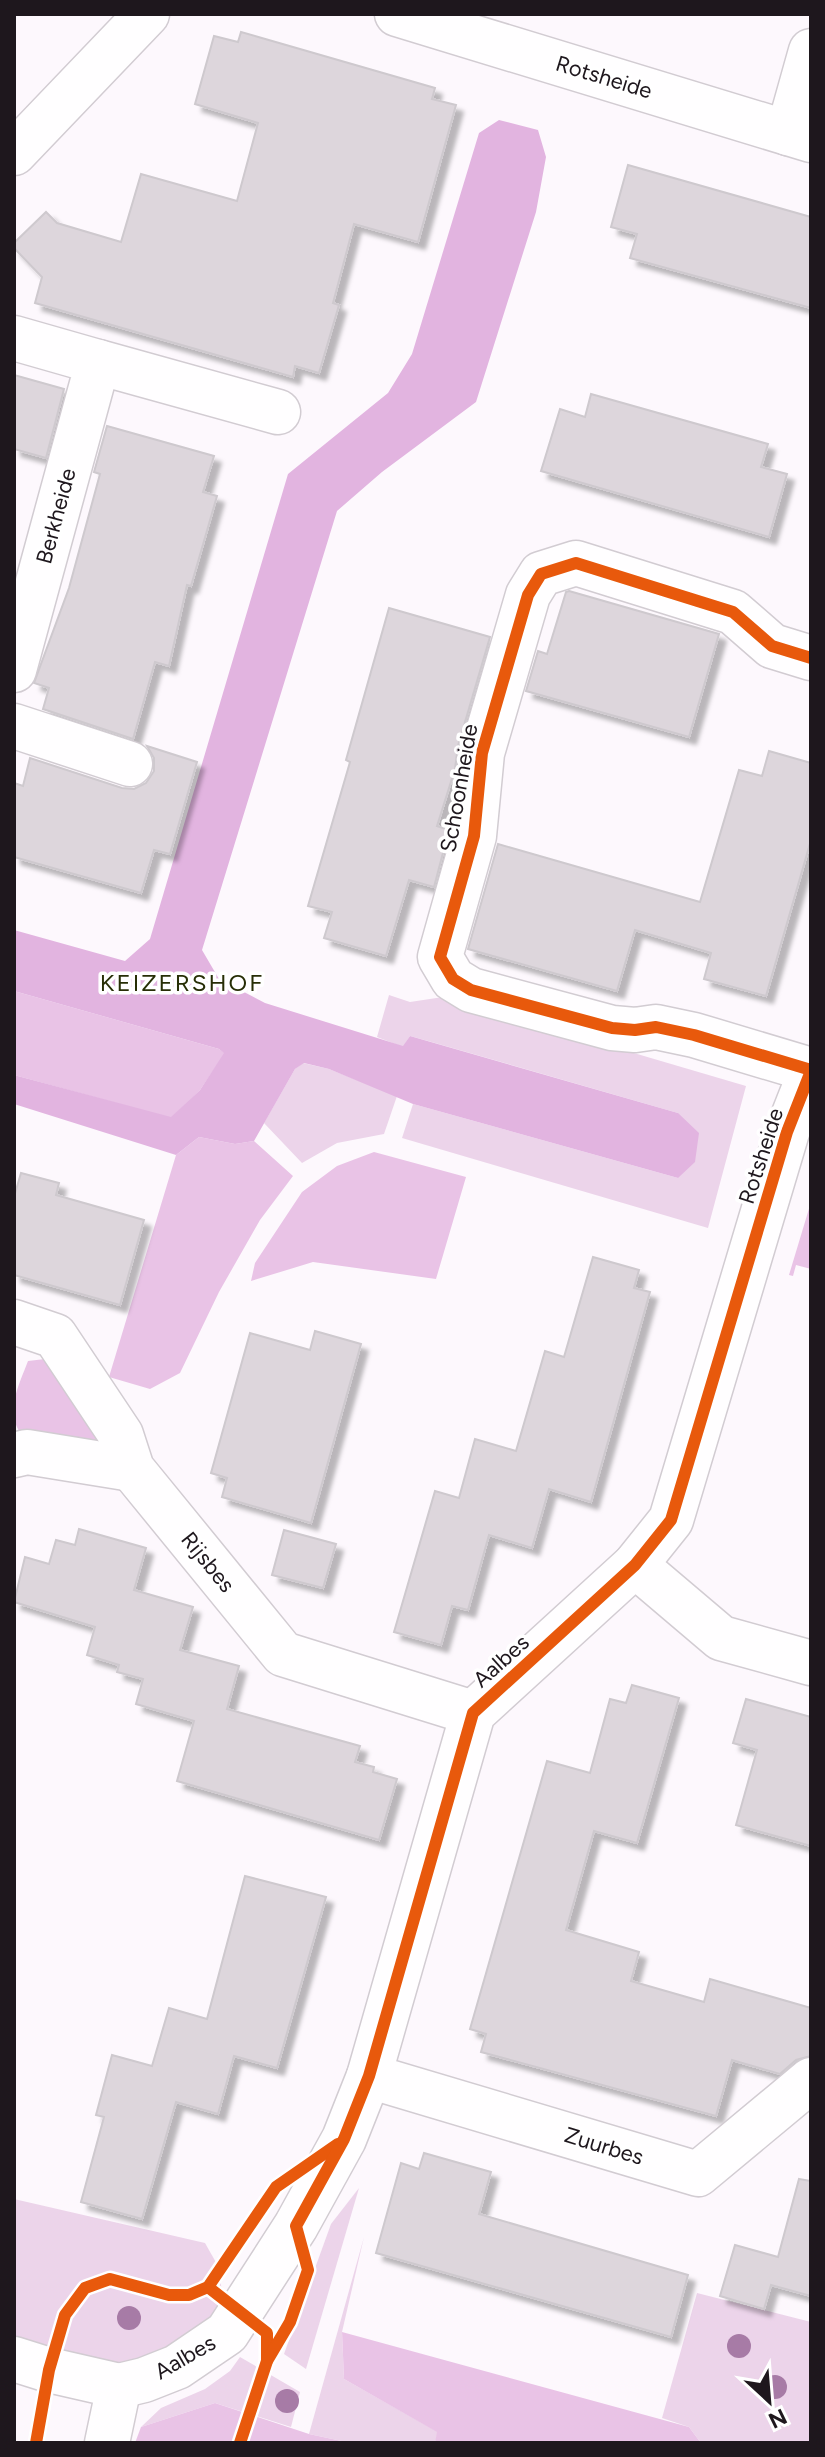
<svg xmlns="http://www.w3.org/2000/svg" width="825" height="2457" font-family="Figtree,sans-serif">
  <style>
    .green { fill: #ecd4ea }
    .forest { fill: #e9c3e6 }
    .water { fill: #e2b4e0 }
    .building { fill: #ddd6dc; stroke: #cec9ce; stroke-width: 2; filter: url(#shadow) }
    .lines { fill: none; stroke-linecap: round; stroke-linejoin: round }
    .street-casing { stroke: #d2ccd2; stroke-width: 47 }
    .secondary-casing { stroke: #d2ccd2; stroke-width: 47 }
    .street { stroke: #fffeff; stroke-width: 44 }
    .secondary { stroke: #fffeff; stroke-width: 44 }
    .cycleway-casing { stroke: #fff; stroke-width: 17 }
    .cycleway { stroke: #e8590c; stroke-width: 12 }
    .tree { fill: #a77ba6 }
    .labels { text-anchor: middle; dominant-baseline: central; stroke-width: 7; stroke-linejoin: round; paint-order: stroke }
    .street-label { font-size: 22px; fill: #1e171d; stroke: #fff }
    .neighbourhood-label { font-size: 24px; letter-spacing: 2px; fill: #272e06; stroke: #fff }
  </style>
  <defs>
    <filter id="shadow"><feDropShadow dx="7" dy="7" stdDeviation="2" flood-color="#0004"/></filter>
  </defs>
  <rect width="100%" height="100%" fill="#fdf8fd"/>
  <!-- green -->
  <g class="green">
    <path d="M389,995L410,1002L443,997L746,1086L708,1228L402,1138L413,1104L678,1178V1113L428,1041L410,1036L403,1047L377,1037Z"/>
    <path d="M303,1063L329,1069L397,1096L384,1134L337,1143L302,1163L264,1123L295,1069Z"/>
    <path d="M359,2188L306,2369L284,2354L331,2224Z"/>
    <path d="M14,2199L205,2243L218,2266L224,2304L205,2333L127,2371L14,2340Z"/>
    <path d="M364,2237L342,2332L344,2379L438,2432L435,2443H351L309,2434Z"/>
    <path d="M697,2293L811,2322V2443H701L689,2427L662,2418Z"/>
    <path d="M240,2357L300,2392L291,2427L215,2403L141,2427L161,2408L205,2389L230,2371Z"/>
  </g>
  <!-- forest -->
  <g class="forest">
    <path d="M14,991L219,1049L225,1053L200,1090L171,1118L14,1075Z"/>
    <path d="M199,1137L235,1144L254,1141L293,1176L260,1220L219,1292L180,1373L150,1389L109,1377L176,1155Z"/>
    <path d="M374,1152L466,1177L436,1279L313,1262L251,1281L255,1263L302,1192L337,1166Z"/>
    <path d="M811,1202V1269L796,1265L793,1276L789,1275Z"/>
    <path d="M45,1359L101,1430L100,1445L22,1435C4,1412 19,1385 28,1361Z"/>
    <path d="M342,2332L689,2427L701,2443H435L437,2432L344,2379Z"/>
    <path d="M215,2403L309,2434L351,2443H135L141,2427Z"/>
  </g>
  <!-- water -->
  <path class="water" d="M499,120L538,130L546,157L536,212L476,402L382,472L337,511L202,950L219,979L265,1003L403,1046L410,1036L678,1113L699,1133L695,1162L678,1178L413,1104L329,1069L304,1063L295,1069L254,1141L235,1144L199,1137L176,1155L14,1104V1075L171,1117L200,1090L224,1053L219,1049L14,991V930L125,961L150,939L288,474L388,393L412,354L479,133Z"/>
  <!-- building -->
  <g class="building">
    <path d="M241,32L435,88L432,99L456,105L418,242L354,224L333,303L339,305L319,373L295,366L293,377L35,303L42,277L14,248V243L46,212L57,223L121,242L141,174L237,201L258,123L195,104L214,36L238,42Z"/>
    <path d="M628,165L811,217V308L630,258L637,234L611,227Z"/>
    <path d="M14,375L64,389L46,458L14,449Z"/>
    <path d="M591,394L768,444L761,467L787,474L769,537L541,471L560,409L585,417Z"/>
    <path d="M107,426L214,456L203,492L217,496L191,586L187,585L169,666L155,662L133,739L43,709L49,688L34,683L69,588L100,474L94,472Z"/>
    <path d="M569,591L719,634L689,737L526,691L538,651L547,654L566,592Z"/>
    <path d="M389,608L490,637L458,746L455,769L437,826L449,830L434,887L409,880L386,956L324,938L332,912L308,906L350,762L346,760Z"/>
    <path d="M147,746L197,762L170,854L154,850L141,893L14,857V783L23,786L30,758L122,788L134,789L146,783L154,771V758Z"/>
    <path d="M769,751L811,763V840L766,996L704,979L711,953L635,930L617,991L468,949L498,844L700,902L739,770L762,776Z"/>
    <path d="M21,1173L59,1183L56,1195L144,1220L120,1305L14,1275V1197Z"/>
    <path d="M593,1257L639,1270L634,1288L650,1292L591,1502L549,1489L532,1548L489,1535L468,1610L452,1606L441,1645L394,1632L435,1491L459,1498L475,1439L516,1451L545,1351L564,1357Z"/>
    <path d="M315,1331L361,1344L311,1523L222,1497L227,1478L211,1473L250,1333L310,1350Z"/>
    <path d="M79,1529L146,1548L134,1590L193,1607L180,1650L239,1666L227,1709L360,1746L355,1762L374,1767L373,1772L397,1779L379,1840L177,1781L194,1721L136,1704L143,1679L117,1672L119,1665L87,1655L95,1627L14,1602L25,1557L49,1564L56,1540L75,1545Z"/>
    <path d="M284,1530L336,1544L323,1588L272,1575Z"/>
    <path d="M632,1685L679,1698L637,1843L594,1831L566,1930L639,1952L631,1981L704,2002L710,1979L811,2008V2056L796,2060L780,2074L732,2060L716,2116L481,2052L486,2034L470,2029L547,1761L590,1773L610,1699L626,1703Z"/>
    <path d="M746,1699L811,1717V1846L736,1825L757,1750L733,1743Z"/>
    <path d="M245,1876L326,1897L277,2068L234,2056L218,2114L176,2102L142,2219L81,2202L104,2117L96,2115L112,2055L152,2066L169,2008L207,2019Z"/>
    <path d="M424,2153L491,2172L479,2214L688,2275L671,2337L376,2253L401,2163L419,2169Z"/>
    <path d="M799,2179L811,2181V2296L771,2285L764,2309L720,2296L735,2245L778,2257Z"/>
  </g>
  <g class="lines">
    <defs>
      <g id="street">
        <path d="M397,14L811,140"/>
        <path d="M788,133L811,51"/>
        <path d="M14,153L147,14"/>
        <path d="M14,338L98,362L14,670"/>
        <path d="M98,362L278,412"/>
        <path d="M811,658L772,646L733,612L576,563L541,574L528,595L482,753L474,836L440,957L453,979L471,990L612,1028L635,1030L656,1027L694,1035L811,1070"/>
        <path d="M14,726L130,764"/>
        <path d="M14,1322L55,1336L121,1435L132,1469L283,1654L473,1713"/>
        <path d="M14,1455L27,1452L132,1469"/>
        <path d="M635,1565L721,1638L811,1663"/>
        <path d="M369,2076L698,2174L811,2080"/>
        <path d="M119,2386L144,2380L177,2367L227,2333L296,2226L344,2139L369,2076L473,1713L635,1565L671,1520L787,1132L811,1071"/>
      </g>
      <path id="secondary" d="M14,2359L49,2370L119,2386L107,2443"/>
    </defs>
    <!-- street casing -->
    <use href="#street" class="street-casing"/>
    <!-- secondary casing -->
    <use href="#secondary" class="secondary-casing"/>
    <!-- street -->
    <use href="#street" class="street"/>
    <!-- secondary -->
    <use href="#secondary" class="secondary"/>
    <defs>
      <g id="cycleway">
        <path d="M811,658L772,646L733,612L576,563L541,574L528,595L482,753L474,836L440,957L453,979L471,990L612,1028L635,1030L656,1027L694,1035L811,1070"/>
        <path d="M208,2287L267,2333V2361"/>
        <path d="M36,2443L49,2370L65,2315L85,2288L110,2279L169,2295H189L208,2287L276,2187L338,2144"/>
        <path d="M240,2443L267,2361L290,2322L308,2270L296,2226L344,2139L369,2076L473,1713L635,1565L671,1520L787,1132L811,1071"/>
      </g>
    </defs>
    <!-- cycleway casing -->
    <use href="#cycleway" class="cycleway-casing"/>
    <!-- cycleway -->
    <use href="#cycleway" class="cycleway"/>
  </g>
  <!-- trees -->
  <g class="tree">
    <circle cx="129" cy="2318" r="12"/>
    <circle cx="739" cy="2346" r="12"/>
    <circle cx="775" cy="2387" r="12"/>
    <circle cx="287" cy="2401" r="12"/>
  </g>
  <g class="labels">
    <!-- street labels -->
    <g class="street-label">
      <text transform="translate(604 77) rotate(17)">Rotsheide</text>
      <text transform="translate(56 516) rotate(-75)">Berkheide</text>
      <text transform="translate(459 788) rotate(-80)">Schoonheide</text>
      <text transform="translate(761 1156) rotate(-72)">Rotsheide</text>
      <text transform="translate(208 1562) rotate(51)">Rijsbes</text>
      <text transform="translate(501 1661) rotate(-42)">Aalbes</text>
      <text transform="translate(604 2146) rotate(17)">Zuurbes</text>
      <text transform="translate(185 2357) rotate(-30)">Aalbes</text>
    </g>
    <!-- neighbourhood labels -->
    <g class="neighbourhood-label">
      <text x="182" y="982">KEIZERSHOF</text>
    </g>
  </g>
  <!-- border -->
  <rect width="825" height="2457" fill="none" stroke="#1e171d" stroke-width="32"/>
  <!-- north arrow -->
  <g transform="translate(769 2401) rotate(154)" stroke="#ffffff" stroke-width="6" paint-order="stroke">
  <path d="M0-6L14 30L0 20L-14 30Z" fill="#1e171d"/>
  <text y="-12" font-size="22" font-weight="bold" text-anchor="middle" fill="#1e171d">N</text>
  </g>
</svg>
